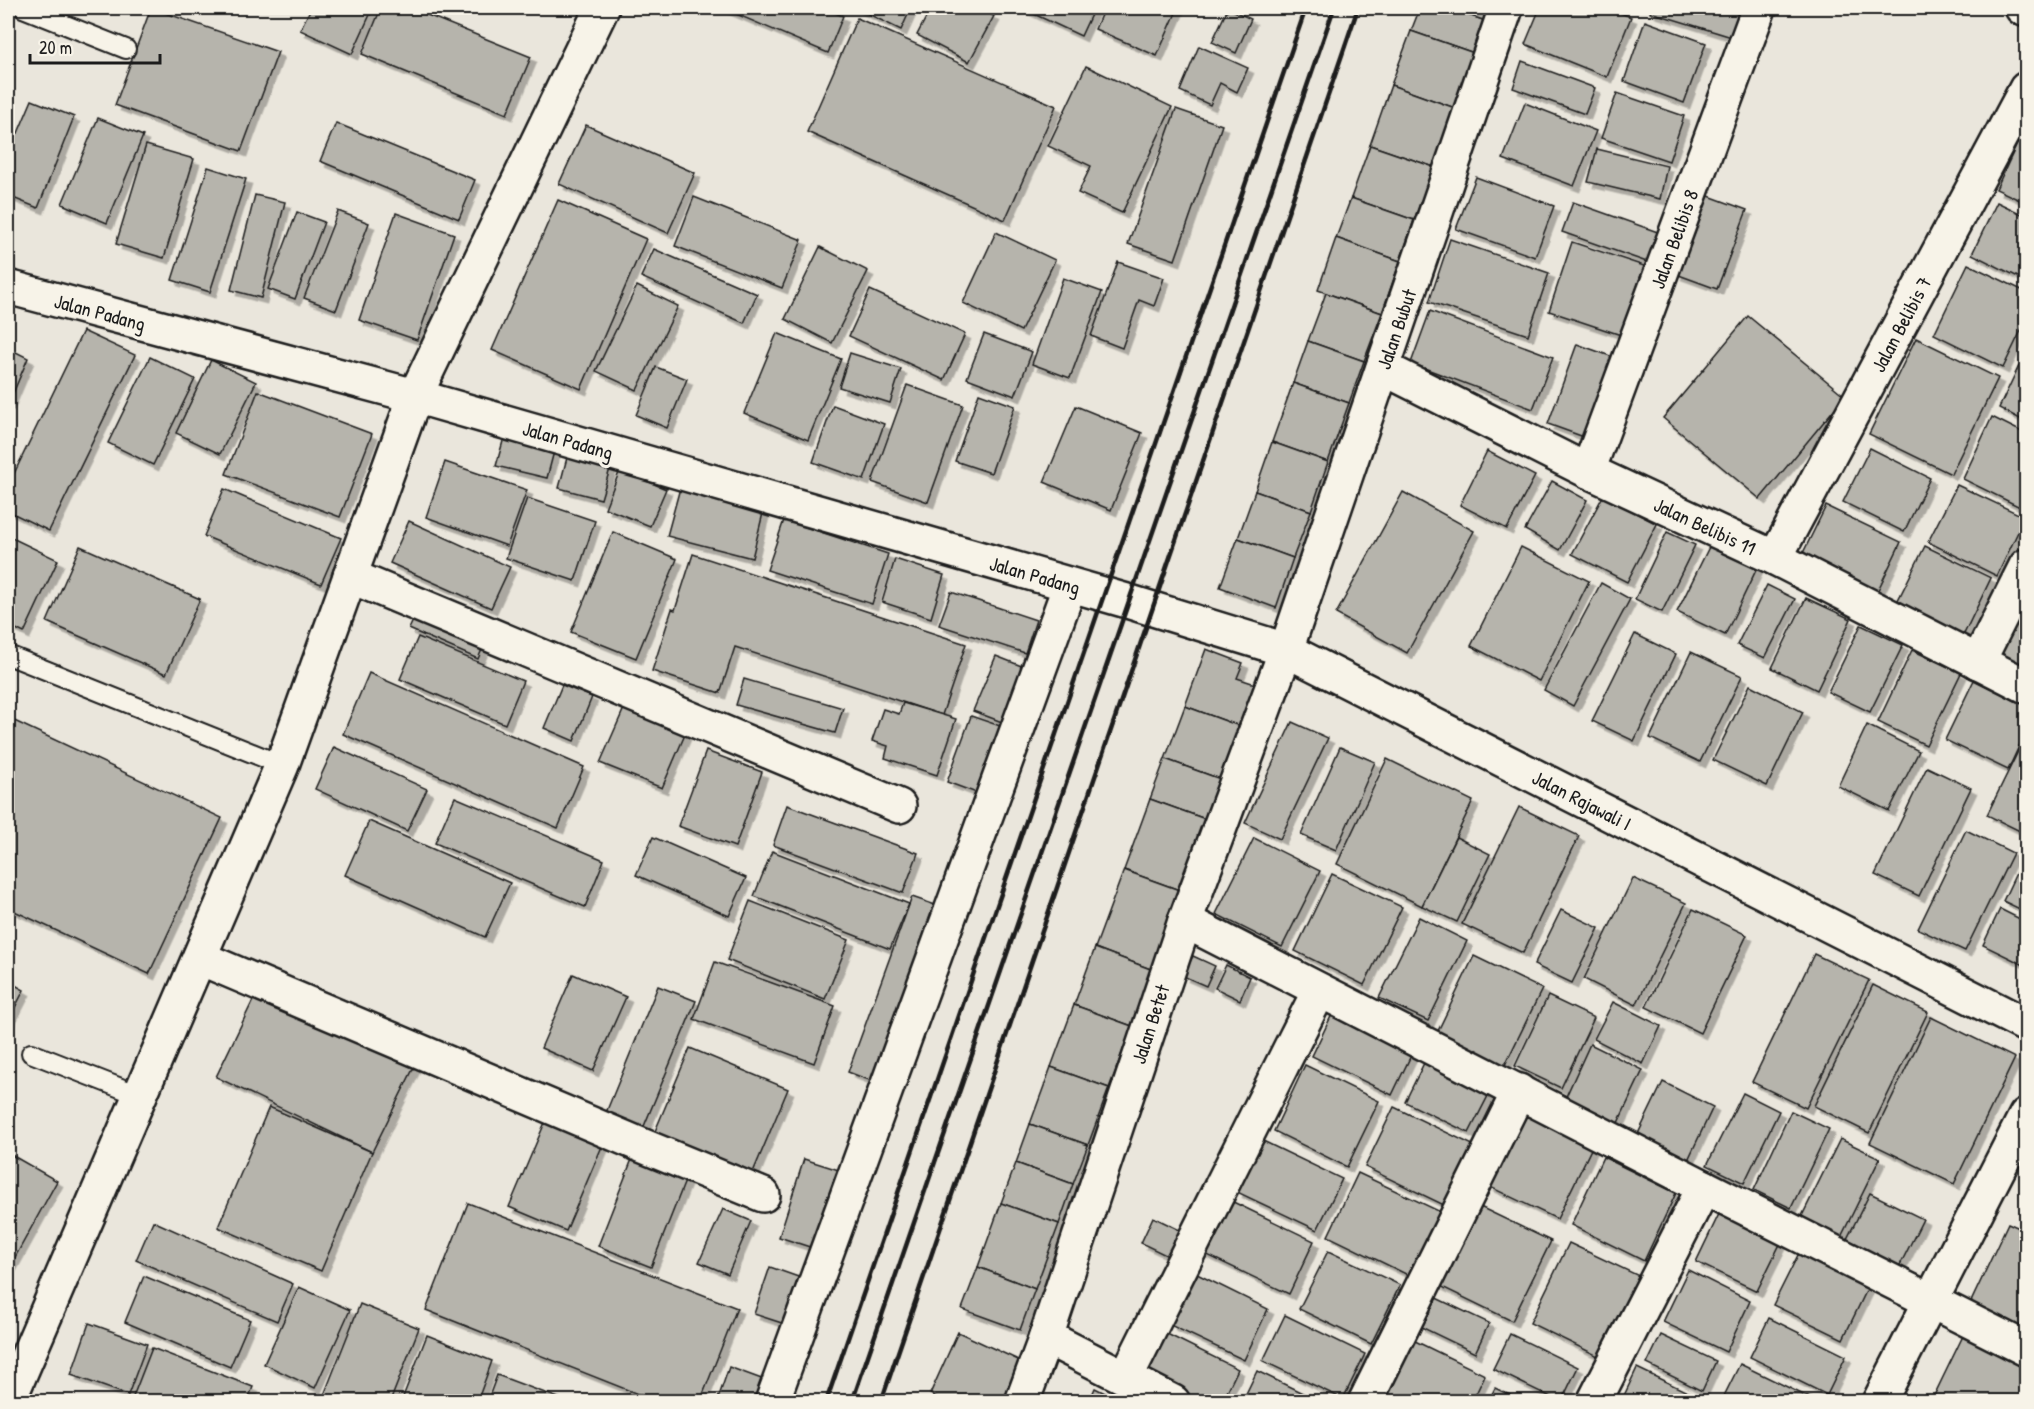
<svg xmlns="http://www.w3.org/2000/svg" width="2034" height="1409" font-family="'Patrick Hand',sans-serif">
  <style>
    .building { fill: #b6b4ac; stroke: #1c1c1c; stroke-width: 1.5; filter: url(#shadow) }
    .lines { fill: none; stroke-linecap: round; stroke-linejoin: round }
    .service-casing { stroke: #1c1c1c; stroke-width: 22 }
    .minor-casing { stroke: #1c1c1c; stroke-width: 38 }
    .service { stroke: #f7f3e8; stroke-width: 18 }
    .minor { stroke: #f7f3e8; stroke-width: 33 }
    .rail { stroke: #1c1c1c; stroke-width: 4.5 }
    .labels { text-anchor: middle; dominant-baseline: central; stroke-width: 6; stroke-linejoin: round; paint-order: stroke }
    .street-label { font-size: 20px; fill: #1c1c1c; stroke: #f7f3e8 }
  </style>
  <defs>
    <filter id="shadow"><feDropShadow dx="5.5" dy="5.5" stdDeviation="0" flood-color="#0004"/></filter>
  </defs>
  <rect width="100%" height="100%" fill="#eae6dc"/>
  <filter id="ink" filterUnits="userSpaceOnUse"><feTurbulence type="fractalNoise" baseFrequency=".0167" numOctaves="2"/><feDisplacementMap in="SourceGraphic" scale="12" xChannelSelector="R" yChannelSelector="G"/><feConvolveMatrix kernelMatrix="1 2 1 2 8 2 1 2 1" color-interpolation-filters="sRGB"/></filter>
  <g filter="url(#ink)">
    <!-- building -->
    <g class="building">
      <path d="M151,8L278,52L241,151L115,105Z"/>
      <path d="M311,8H373L352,54L300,30Z"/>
      <path d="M381,8H410L531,57L507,114L362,54Z"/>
      <path d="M722,8H823L843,16L828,53Z"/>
      <path d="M856,8H911L901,30Z"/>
      <path d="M931,8H978L994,16L969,62L917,35Z"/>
      <path d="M1021,8H1094L1081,36Z"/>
      <path d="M1104,8H1178L1157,56L1095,29Z"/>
      <path d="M1228,8L1251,19L1236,53L1212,42Z"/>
      <path d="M1420,8H1448L1486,21L1474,53L1411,31Z"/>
      <path d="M1448,8H1491L1486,21Z"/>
      <path d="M1540,8H1608L1631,17L1607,77L1525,44Z"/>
      <path d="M1651,8H1745L1735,38L1650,12Z"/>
      <path d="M857,18L1056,106L1005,220L807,132Z"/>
      <path d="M1645,21L1706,43L1684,103L1624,81Z"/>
      <path d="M1411,31L1474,53L1455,108L1391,85Z"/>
      <path d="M1199,46L1248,68L1237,92L1220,83L1210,105L1180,91Z"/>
      <path d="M1522,61L1595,88L1585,114L1513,88Z"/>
      <path d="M1086,66L1172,107L1122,213L1078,193L1091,166L1048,146Z"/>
      <path d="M1391,85L1455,108L1434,167L1370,145Z"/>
      <path d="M1617,93L1684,116L1669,161L1601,138Z"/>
      <path d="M32,100L74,117L38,208L8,196V129L18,133Z"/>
      <path d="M1525,103L1596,131L1574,186L1503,159Z"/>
      <path d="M1176,109L1222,125L1175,260L1128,244Z"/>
      <path d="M98,118L143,136L107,223L62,204Z"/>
      <path d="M336,123L475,180L459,219L320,161Z"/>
      <path d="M586,125L695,173L668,233L559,184Z"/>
      <path d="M2026,125V203L1996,189Z"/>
      <path d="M146,145L194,159L164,258L116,244Z"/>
      <path d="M1370,145L1434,167L1414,220L1351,198Z"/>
      <path d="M1597,149L1667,166L1660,199L1588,182Z"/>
      <path d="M208,167L246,179L210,292L172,280Z"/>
      <path d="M1476,177L1554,206L1535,257L1456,229Z"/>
      <path d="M255,195L285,202L261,298L231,290Z"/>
      <path d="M1706,195L1747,210L1717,289L1676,274Z"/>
      <path d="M694,197L802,240L782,288L675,246Z"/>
      <path d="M1351,198L1414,220L1400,261L1336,238Z"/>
      <path d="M558,200L646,239L581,389L492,350Z"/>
      <path d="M1573,202L1669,236L1658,266L1562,232Z"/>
      <path d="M1997,202L2026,216V281L1972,254Z"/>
      <path d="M338,211L369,223L336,310L304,298Z"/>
      <path d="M297,212L324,222L295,299L268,289Z"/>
      <path d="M396,213L454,234L417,340L359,320Z"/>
      <path d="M996,232L1055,260L1021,331L963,303Z"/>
      <path d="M1336,238L1400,261L1382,313L1318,290Z"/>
      <path d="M1450,239L1549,273L1528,335L1429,302Z"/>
      <path d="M1572,242L1644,266L1621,335L1549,311Z"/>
      <path d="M820,247L868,271L832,343L785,319Z"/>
      <path d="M654,249L757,294L744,323L641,277Z"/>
      <path d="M1118,262L1164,278L1154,306L1139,300L1122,348L1091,336Z"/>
      <path d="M1968,264L2026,292V320L2003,368L1934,334Z"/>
      <path d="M1063,278L1102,292L1070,378L1032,364Z"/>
      <path d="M637,286L678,306L637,390L596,371Z"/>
      <path d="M870,290L965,334L944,380L849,336Z"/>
      <path d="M1326,293L1382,313L1364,361L1308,341Z"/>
      <path d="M1430,311L1553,357L1533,409L1411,363Z"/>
      <path d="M1748,316L1845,396L1760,499L1663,418Z"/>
      <path d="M83,331L135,355L49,531L8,511V486Z"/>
      <path d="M777,333L841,359L808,440L744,413Z"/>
      <path d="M984,334L1032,352L1015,396L967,378Z"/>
      <path d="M1916,338L1998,378L1951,474L1869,434Z"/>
      <path d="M1308,341L1364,361L1349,403L1293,383Z"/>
      <path d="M1577,344L1613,357L1584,437L1548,424Z"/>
      <path d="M8,348L28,358L8,405Z"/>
      <path d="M2026,351V422L1999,408Z"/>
      <path d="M850,353L901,369L890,403L839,387Z"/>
      <path d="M150,357L195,379L153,465L108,443Z"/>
      <path d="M211,360L256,382L220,454L176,433Z"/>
      <path d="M656,367L687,379L667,428L636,415Z"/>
      <path d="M1293,383L1349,403L1328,462L1272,442Z"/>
      <path d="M907,385L963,405L928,502L872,482Z"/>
      <path d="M258,391L372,434L340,517L226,474Z"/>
      <path d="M979,393L1015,406L991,473L955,461Z"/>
      <path d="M833,405L884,424L864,480L813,462Z"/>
      <path d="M1076,406L1142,433L1111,510L1044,482Z"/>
      <path d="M1992,417L2026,434V510L1963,479Z"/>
      <path d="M507,427L557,440L547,478L496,466Z"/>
      <path d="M1272,442L1328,462L1311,511L1255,491Z"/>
      <path d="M1870,448L1930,478L1904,532L1843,502Z"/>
      <path d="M569,450L612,462L601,499L559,488Z"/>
      <path d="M1487,451L1535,476L1507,529L1460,505Z"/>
      <path d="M445,462L527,490L507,546L426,517Z"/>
      <path d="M620,470L666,489L650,526L605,508Z"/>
      <path d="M1552,481L1587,500L1560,550L1525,530Z"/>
      <path d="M1957,485L2025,517L1997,576L1928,542Z"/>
      <path d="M680,488L764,509L752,558L667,536Z"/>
      <path d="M224,489L341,538L321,584L204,536Z"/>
      <path d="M1255,491L1311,511L1293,558L1238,538Z"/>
      <path d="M1403,492L1474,531L1407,653L1336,614Z"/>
      <path d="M1603,496L1657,524L1627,582L1572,554Z"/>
      <path d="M527,498L595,521L575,581L506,558Z"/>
      <path d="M1826,506L1901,542L1877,592L1802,555Z"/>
      <path d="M784,520L888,554L872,604L767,570Z"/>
      <path d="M409,521L510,567L491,608L390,563Z"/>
      <path d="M613,532L677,559L636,658L571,632Z"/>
      <path d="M1667,532L1695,545L1662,612L1635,599Z"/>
      <path d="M8,536L58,560L24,633L8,625Z"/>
      <path d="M1238,538L1293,558L1276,608L1220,587Z"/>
      <path d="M1710,545L1757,568L1725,635L1677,612Z"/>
      <path d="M80,546L200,599L166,674L47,622Z"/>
      <path d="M1925,546L1991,578L1963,636L1896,604Z"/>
      <path d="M1521,547L1589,581L1539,681L1471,646Z"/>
      <path d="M693,554L966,644L942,715L735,647L720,693L652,671L672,609L675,610Z"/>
      <path d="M895,559L944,575L931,618L882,602Z"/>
      <path d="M1601,583L1630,599L1573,706L1544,690Z"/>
      <path d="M1767,585L1795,599L1765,658L1737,645Z"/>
      <path d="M951,592L1036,620L1025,653L939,625Z"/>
      <path d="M1806,598L1851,619L1817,690L1772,668Z"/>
      <path d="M417,612L485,642L478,659L409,629Z"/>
      <path d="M2016,612L2026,617V670L1994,655Z"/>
      <path d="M1861,625L1903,645L1870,712L1828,692Z"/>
      <path d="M1635,634L1676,654L1634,741L1592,721Z"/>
      <path d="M418,637L523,681L505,724L400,679Z"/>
      <path d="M1206,649L1243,663L1237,678L1258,685L1242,727L1185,706Z"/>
      <path d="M1912,650L1961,673L1926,745L1878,722Z"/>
      <path d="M1691,652L1742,676L1700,762L1650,738Z"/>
      <path d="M996,656L1024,667L1002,722L973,711Z"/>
      <path d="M369,673L584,767L558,828L343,734Z"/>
      <path d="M744,679L843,708L835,733L736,705Z"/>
      <path d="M1974,680L2026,706V731L2008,770L1945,740Z"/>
      <path d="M562,685L592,697L574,741L544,728Z"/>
      <path d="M1750,685L1803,712L1767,786L1713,760Z"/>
      <path d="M629,697L690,723L662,788L600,763Z"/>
      <path d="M903,703L956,719L937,775L885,758L888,746L872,741L883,709L899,714Z"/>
      <path d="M1185,706L1242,727L1223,780L1165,759Z"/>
      <path d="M971,716L1006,728L982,795L947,782Z"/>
      <path d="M8,718L222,818L149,974L8,908Z"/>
      <path d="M1292,722L1328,738L1280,839L1245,823Z"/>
      <path d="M1867,725L1919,751L1889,811L1838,786Z"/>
      <path d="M2026,735V834L1987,815Z"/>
      <path d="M334,747L427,789L407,831L315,789Z"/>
      <path d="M1340,747L1375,762L1336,850L1301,835Z"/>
      <path d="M706,751L762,772L735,847L678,826Z"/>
      <path d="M1165,759L1223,780L1208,820L1150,799Z"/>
      <path d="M1387,759L1473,801L1422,906L1337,864Z"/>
      <path d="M1927,767L1971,788L1919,896L1875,875Z"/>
      <path d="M455,797L604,860L585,907L435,843Z"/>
      <path d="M1150,799L1208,820L1182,891L1124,870Z"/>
      <path d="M787,805L918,853L903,893L773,845Z"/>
      <path d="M1519,807L1579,836L1523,953L1462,924Z"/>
      <path d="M369,821L510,883L485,937L345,875Z"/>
      <path d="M1966,830L2013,853L1965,951L1918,929Z"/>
      <path d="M653,837L746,878L729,916L636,875Z"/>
      <path d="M1456,837L1490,854L1457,922L1422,906Z"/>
      <path d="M1254,838L1320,871L1282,947L1216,914Z"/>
      <path d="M772,851L909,904L890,949L754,896Z"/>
      <path d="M2026,852V912L2003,901Z"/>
      <path d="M1124,870L1182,891L1153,970L1095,948Z"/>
      <path d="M1332,874L1402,907L1364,985L1295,951Z"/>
      <path d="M1633,878L1686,903L1636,1005L1584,979Z"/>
      <path d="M912,897L941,907L877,1083L848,1072Z"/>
      <path d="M750,901L849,940L825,999L727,960Z"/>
      <path d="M1693,909L1747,935L1700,1033L1646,1007Z"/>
      <path d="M2000,909L2026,922V966L1983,945Z"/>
      <path d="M1561,910L1599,928L1572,983L1534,965Z"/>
      <path d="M1419,917L1467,941L1428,1021L1379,998Z"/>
      <path d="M1095,948L1153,970L1132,1026L1074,1005Z"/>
      <path d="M1814,954L1869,980L1806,1108L1752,1082Z"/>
      <path d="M1193,956L1215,966L1206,986L1183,976Z"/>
      <path d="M1474,956L1542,989L1504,1067L1437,1033Z"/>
      <path d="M715,962L835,1006L814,1063L694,1019Z"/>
      <path d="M1226,965L1250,977L1240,1000L1215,988Z"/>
      <path d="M573,974L626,997L593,1071L541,1048Z"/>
      <path d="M8,981L24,990L8,1021Z"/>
      <path d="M1873,985L1928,1012L1869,1133L1814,1106Z"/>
      <path d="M658,986L696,1001L642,1131L605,1115Z"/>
      <path d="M258,990L415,1065L372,1152L216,1077Z"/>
      <path d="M1548,996L1594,1018L1561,1088L1515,1066Z"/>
      <path d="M1613,1002L1661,1026L1643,1064L1594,1039Z"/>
      <path d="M1074,1005L1132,1026L1109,1088L1051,1067Z"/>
      <path d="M1336,1006L1416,1045L1392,1095L1312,1056Z"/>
      <path d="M1931,1017L2015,1058L1954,1184L1870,1143Z"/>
      <path d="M1590,1044L1643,1070L1616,1127L1564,1101Z"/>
      <path d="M690,1048L788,1089L751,1177L653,1136Z"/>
      <path d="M1425,1061L1490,1092L1469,1133L1405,1102Z"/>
      <path d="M1305,1065L1379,1101L1347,1167L1274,1131Z"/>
      <path d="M1051,1067L1109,1088L1088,1145L1030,1124Z"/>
      <path d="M1663,1082L1713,1107L1687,1162L1636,1138Z"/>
      <path d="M1743,1093L1779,1111L1744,1183L1707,1165Z"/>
      <path d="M269,1107L372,1152L321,1271L218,1227Z"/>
      <path d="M1394,1107L1477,1147L1448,1207L1365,1167Z"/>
      <path d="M1791,1111L1829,1129L1791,1208L1754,1190Z"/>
      <path d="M1523,1113L1592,1147L1557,1219L1488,1186Z"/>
      <path d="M546,1120L603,1144L566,1231L509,1207Z"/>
      <path d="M1030,1124L1088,1145L1073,1184L1016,1163Z"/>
      <path d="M1840,1139L1880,1158L1840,1239L1800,1220Z"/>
      <path d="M1263,1141L1342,1179L1317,1230L1237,1192Z"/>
      <path d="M636,1149L689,1171L651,1267L598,1246Z"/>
      <path d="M8,1153L57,1181L8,1270Z"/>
      <path d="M1603,1157L1676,1193L1644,1261L1571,1225Z"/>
      <path d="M804,1159L842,1171L816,1249L779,1237Z"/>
      <path d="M1016,1163L1073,1184L1059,1224L1001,1203Z"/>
      <path d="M1358,1173L1443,1213L1412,1277L1328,1236Z"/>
      <path d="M1870,1193L1923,1219L1899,1267L1846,1241Z"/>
      <path d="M1227,1199L1314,1241L1289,1294L1201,1252Z"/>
      <path d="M468,1203L737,1308L700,1402H658L426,1310Z"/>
      <path d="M1001,1203L1059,1224L1035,1289L978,1267Z"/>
      <path d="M1476,1205L1551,1241L1512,1321L1438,1285Z"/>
      <path d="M723,1209L751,1221L728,1274L699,1262Z"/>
      <path d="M1720,1212L1781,1242L1757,1291L1696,1262Z"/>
      <path d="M1153,1217L1186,1233L1174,1259L1141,1243Z"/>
      <path d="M153,1221L293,1284L277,1321L136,1260Z"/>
      <path d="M2008,1223L2026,1231V1320L2021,1331L1969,1306Z"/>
      <path d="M1569,1243L1639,1276L1600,1357L1530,1323Z"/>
      <path d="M1802,1247L1871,1281L1843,1339L1773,1305Z"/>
      <path d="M1328,1251L1400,1285L1371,1344L1299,1309Z"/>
      <path d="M770,1267L804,1279L788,1325L754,1314Z"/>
      <path d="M978,1267L1035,1289L1020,1330L962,1309Z"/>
      <path d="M1688,1270L1750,1301L1726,1352L1663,1322Z"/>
      <path d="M1195,1273L1268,1309L1244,1360L1170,1325Z"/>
      <path d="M144,1276L250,1320L230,1367L125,1322Z"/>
      <path d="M299,1287L350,1310L315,1388L264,1364Z"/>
      <path d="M1432,1296L1489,1323L1475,1353L1419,1326Z"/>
      <path d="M360,1304L419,1328L390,1402H340L324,1395Z"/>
      <path d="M1285,1315L1365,1354L1343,1399L1263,1361Z"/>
      <path d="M1769,1318L1846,1356L1827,1395L1750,1357Z"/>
      <path d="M89,1323L147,1344L128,1395L71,1375Z"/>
      <path d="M1161,1331L1238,1369L1222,1402H1193L1140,1376Z"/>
      <path d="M958,1332L1029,1365L1012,1402H946L930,1394Z"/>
      <path d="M1510,1334L1578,1367L1561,1402L1493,1369Z"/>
      <path d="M427,1335L492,1361L477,1402H401Z"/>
      <path d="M1661,1335L1716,1361L1702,1391L1647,1364Z"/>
      <path d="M1963,1336L2026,1367V1392L2022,1402H1931Z"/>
      <path d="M1413,1340L1485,1375L1472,1402L1384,1401Z"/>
      <path d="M152,1348L253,1387L247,1402H131Z"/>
      <path d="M1740,1364L1818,1402H1730L1723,1398Z"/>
      <path d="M729,1367L767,1381L760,1402H717Z"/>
      <path d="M1637,1368L1702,1399L1700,1402H1621Z"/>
      <path d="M1257,1371L1321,1402H1242Z"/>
      <path d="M497,1375L569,1402H487Z"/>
      <path d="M1095,1388L1123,1402H1089Z"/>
      <path d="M1495,1388L1524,1402H1488Z"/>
    </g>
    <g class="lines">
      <defs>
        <g id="service">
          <path d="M23,8L126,49"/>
          <path d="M8,655L282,765"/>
          <path d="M31,1053L141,1096"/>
        </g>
        <g id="minor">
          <path d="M2022,8L2026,10"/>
          <path d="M8,287L415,396L1127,601L1286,650L2026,1025"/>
          <path d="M1383,368L1588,471L1775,558L2026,686"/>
          <path d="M1588,471L1759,8"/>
          <path d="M1775,558L2026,89"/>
          <path d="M350,576L899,806"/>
          <path d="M1978,662L2026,566"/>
          <path d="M1185,921L1704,1187L2026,1349"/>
          <path d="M200,958L641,1145L763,1195"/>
          <path d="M1046,1337L1173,1402"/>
          <path d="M1126,1377L1319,991"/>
          <path d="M8,1402L282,765L415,396L602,8"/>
          <path d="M772,1402L1070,585"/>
          <path d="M1022,1402L1046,1337L1185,921L1286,650L1506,8"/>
          <path d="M1365,1402L1519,1091"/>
          <path d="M1594,1402L1704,1187"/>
          <path d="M1879,1402L2026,1115"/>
        </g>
      </defs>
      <!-- service casing -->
      <use href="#service" class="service-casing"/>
      <!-- minor casing -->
      <use href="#minor" class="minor-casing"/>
      <!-- service -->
      <use href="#service" class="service"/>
      <!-- minor -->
      <use href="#minor" class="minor"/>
      <!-- rail -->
      <g class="rail">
        <path d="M826,1402L1306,8"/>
        <path d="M852,1402L1334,8"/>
        <path d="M881,1402L1358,8"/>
      </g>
    </g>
  </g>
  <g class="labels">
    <!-- street labels -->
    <g class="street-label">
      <text transform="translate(1674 239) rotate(-70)">Jalan Belibis 8</text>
      <text transform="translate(100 312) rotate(15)">Jalan Padang</text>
      <text transform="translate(1901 324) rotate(-62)">Jalan Belibis 7</text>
      <text transform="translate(1396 329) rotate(-71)">Jalan Bubut</text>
      <text transform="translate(568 440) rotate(16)">Jalan Padang</text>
      <text transform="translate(1705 526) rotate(25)">Jalan Belibis 11</text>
      <text transform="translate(1035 575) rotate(16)">Jalan Padang</text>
      <text transform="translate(1582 800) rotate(27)">Jalan Rajawali I</text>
      <text transform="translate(1150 1024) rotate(-72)">Jalan Betet</text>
    </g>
  </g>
  <!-- margin -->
  <rect width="2034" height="1409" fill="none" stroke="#f7f3e8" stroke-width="30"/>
  <rect x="15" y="15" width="2004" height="1379" fill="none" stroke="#1c1c1c" stroke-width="2" filter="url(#ink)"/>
  <!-- scale -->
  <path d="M30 54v9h130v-9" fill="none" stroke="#1c1c1c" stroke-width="3"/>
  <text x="39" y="54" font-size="18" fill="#1c1c1c" stroke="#f7f3e8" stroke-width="4.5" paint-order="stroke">20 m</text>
</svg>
